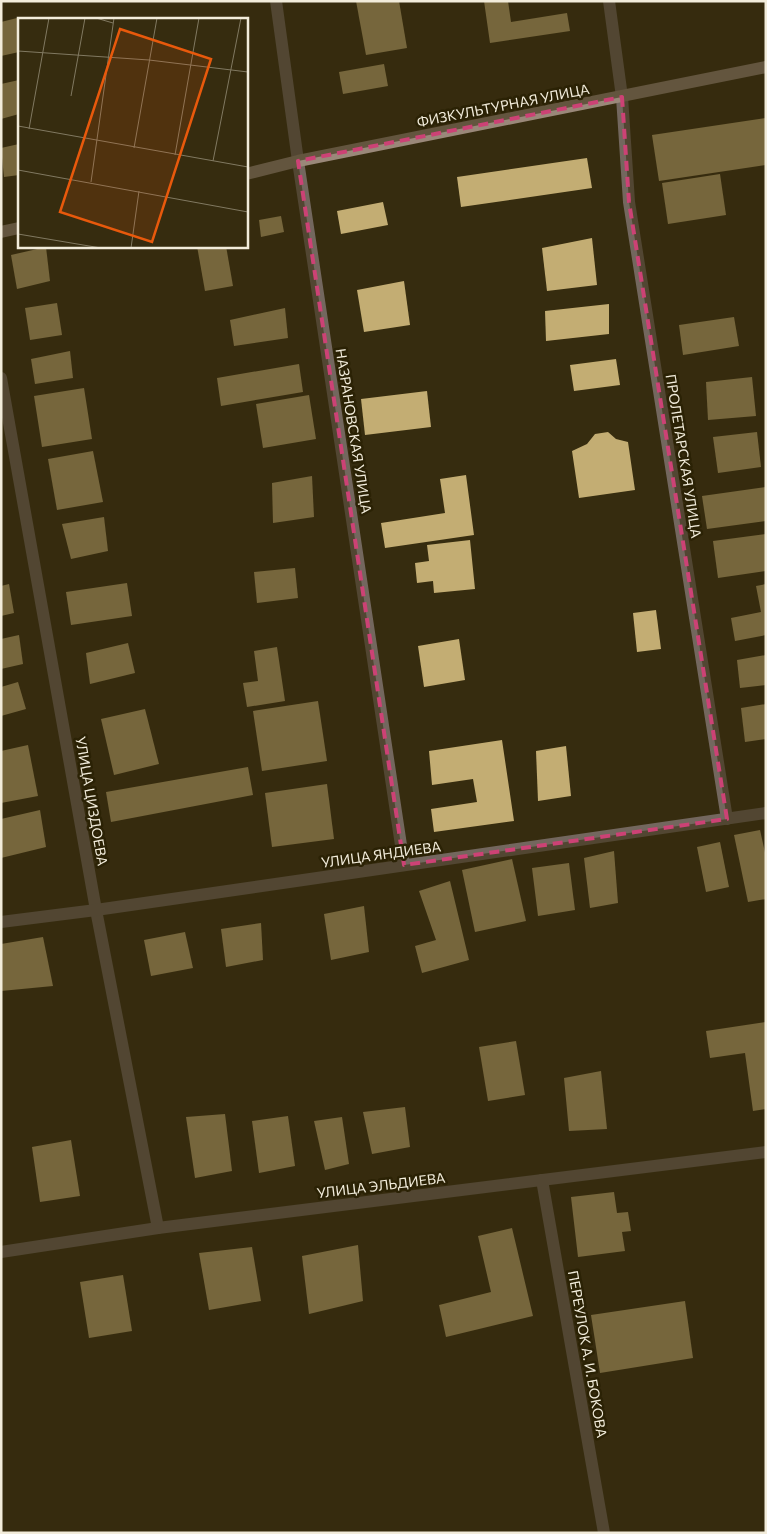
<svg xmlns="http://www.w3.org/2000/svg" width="767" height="1534" font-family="Commissioner,sans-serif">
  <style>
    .building { fill: #c3ad73 }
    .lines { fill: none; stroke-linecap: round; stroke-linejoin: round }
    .service { stroke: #73675e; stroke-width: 12 }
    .minor { stroke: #73675e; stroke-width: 12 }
    .tertiary { stroke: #73675e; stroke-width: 12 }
    .secondary { stroke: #9a8879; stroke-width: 12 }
    .marked { fill: none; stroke: #cc4275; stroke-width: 4; stroke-dasharray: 10 6; stroke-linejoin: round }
    .labels { text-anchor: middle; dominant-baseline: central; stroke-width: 5; stroke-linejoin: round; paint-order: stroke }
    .street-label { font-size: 14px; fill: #f2ecdb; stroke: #2b2205 }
    .inset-road { fill: none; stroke: #817961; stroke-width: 1 }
    .view { fill: #e8590c; fill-opacity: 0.15; stroke: #e8590c; stroke-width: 2.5 }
    .inset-edge { fill: none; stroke: #f2ecdb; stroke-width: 2.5 }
  </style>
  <rect width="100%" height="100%" fill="#362c0f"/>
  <!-- building -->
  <g class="building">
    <path d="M356,1H399L407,48L366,55Z"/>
    <path d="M484,1H508L511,22L567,13L570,31L490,43Z"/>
    <path d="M17,18L19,29V52L1,56V22Z"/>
    <path d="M384,64L388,86L343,94L339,72Z"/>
    <path d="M19,80V114L1,119V84Z"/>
    <path d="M766,118V165L659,181L652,135Z"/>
    <path d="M19,144V175L4,177L1,148Z"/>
    <path d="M587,158L592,188L461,207L457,177Z"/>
    <path d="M720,174L726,215L668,224L662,183Z"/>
    <path d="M383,202L388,225L341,234L337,211Z"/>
    <path d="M281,216L284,232L261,237L259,220Z"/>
    <path d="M592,238L597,285L547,291L542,248Z"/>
    <path d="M197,246H226L233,286L205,291Z"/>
    <path d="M46,247L50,281L17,289L11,255Z"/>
    <path d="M404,281L410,325L364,332L357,290Z"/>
    <path d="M57,303L62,335L30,340L25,308Z"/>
    <path d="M609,304V334L546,341L545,311Z"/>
    <path d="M285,308L288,338L234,346L230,320Z"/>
    <path d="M734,317L739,346L683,355L679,325Z"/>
    <path d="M70,351L73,378L35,384L31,359Z"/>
    <path d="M616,359L620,385L574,391L570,365Z"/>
    <path d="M299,364L303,392L221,406L217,378Z"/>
    <path d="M752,377L756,416L708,420L706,382Z"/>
    <path d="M84,388L92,439L42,447L34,396Z"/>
    <path d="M427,391L431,427L365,435L361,399Z"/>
    <path d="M309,395L316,439L263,448L256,404Z"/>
    <path d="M608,432L616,439L628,442L635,490L579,498L572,451L587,444L595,434Z"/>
    <path d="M757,432L761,467L718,473L713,437Z"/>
    <path d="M93,451L103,502L57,510L48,459Z"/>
    <path d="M466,475L474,535L385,548L381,523L445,513L440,479Z"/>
    <path d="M312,476L314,517L273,523L272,483Z"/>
    <path d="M766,487V521L707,529L702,496Z"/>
    <path d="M104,517L108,551L71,559L62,524Z"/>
    <path d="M766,534V571L718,578L713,541Z"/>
    <path d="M470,540L475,589L434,593L433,581L417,583L415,563L429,561L427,545Z"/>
    <path d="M295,568L298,598L257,603L254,572Z"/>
    <path d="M127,583L132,616L71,625L66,592Z"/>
    <path d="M9,584L14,613L1,616V586Z"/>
    <path d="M766,584V635L735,641L731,618L761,612L756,586Z"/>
    <path d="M656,610L661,649L637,652L633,613Z"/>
    <path d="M19,635L23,664L1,669V639Z"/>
    <path d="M459,639L465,680L424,687L418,646Z"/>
    <path d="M128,643L135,673L90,684L86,653Z"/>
    <path d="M277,647L285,701L247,707L243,683L258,681L254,651Z"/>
    <path d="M766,655V685L740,688L737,660Z"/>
    <path d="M18,682L26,709L1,716V687Z"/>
    <path d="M318,701L327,761L262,771L253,711Z"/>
    <path d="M766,704V739L745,742L741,708Z"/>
    <path d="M145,709L159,764L114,775L101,719Z"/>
    <path d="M502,740L514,821L434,832L431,809L477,802L473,779L432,785L429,751Z"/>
    <path d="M28,745L38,796L1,803V751Z"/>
    <path d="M566,746L571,796L538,801L536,751Z"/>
    <path d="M248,767L253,795L111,822L106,792Z"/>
    <path d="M327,784L334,839L272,847L265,793Z"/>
    <path d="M40,810L46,847L1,858V819Z"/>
    <path d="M760,830L766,857V899L748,902L734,835Z"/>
    <path d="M720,842L729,887L706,892L697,847Z"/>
    <path d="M614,851L618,903L590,908L584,858Z"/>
    <path d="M512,859L526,921L475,932L462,870Z"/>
    <path d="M569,863L575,910L538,916L532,868Z"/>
    <path d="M450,881L469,960L422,973L415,946L436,940L419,891Z"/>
    <path d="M364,906L369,952L331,960L324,914Z"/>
    <path d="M261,923L263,960L226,967L221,929Z"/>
    <path d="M185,932L193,968L151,976L144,940Z"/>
    <path d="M43,937L53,986L1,991V944Z"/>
    <path d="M766,1022V1109L753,1111L745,1053L710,1058L706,1031Z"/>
    <path d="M516,1041L525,1095L488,1101L479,1047Z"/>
    <path d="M601,1071L607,1129L569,1131L564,1078Z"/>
    <path d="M405,1107L410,1147L372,1154L363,1112Z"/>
    <path d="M225,1114L232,1171L195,1178L186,1117Z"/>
    <path d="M288,1116L295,1166L259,1173L252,1121Z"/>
    <path d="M342,1117L349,1164L325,1170L314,1121Z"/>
    <path d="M71,1140L80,1196L40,1202L32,1147Z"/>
    <path d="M614,1192L617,1213L628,1212L631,1231L622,1232L625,1251L578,1257L571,1197Z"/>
    <path d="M512,1228L533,1316L446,1337L439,1305L491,1292L478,1236Z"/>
    <path d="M358,1245L363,1301L309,1314L302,1256Z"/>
    <path d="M252,1247L261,1301L209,1310L199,1253Z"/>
    <path d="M123,1275L132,1331L89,1338L80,1282Z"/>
    <path d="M685,1301L693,1358L600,1373L591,1315Z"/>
  </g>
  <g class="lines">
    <!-- service -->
    <path class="service" d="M542,1180L604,1533"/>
    <!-- minor -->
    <g class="minor">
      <path d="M609,1L622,97L629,202L727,819"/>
      <path d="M298,161L404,865"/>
      <path d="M1,378L96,910L158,1228"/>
      <path d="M1,922L96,910L766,813"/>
      <path d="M1,1252L158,1228L766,1152"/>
    </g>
    <!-- tertiary -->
    <path class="tertiary" d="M276,1L298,161"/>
    <!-- secondary -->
    <g class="secondary">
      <path d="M246,174L298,161L766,67"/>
      <path d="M1,232L19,228"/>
    </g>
  </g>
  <!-- marked area -->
  <path d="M0 0H767V1534H0ZM622,97L629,202L727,819L404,865L298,161Z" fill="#362c0f" fill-opacity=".55" fill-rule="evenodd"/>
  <path class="marked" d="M622,97L629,202L727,819L404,865L298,161Z"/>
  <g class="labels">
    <!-- street labels -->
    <g class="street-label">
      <text transform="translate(503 105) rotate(-11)">ФИЗКУЛЬТУРНАЯ УЛИЦА</text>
      <text transform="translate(354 431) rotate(81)">НАЗРАНОВСКАЯ УЛИЦА</text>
      <text transform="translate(684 456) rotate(81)">ПРОЛЕТАРСКАЯ УЛИЦА</text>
      <text transform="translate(92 801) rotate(80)">УЛИЦА ЦИЗДОЕВА</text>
      <text transform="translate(381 854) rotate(-8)">УЛИЦА ЯНДИЕВА</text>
      <text transform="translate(381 1185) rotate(-7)">УЛИЦА ЭЛЬДИЕВА</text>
      <text transform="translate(588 1354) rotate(80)">ПЕРЕУЛОК А. И. БОКОВА</text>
    </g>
  </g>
  <!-- overview -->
  <g transform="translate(18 18)">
    <rect width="230" height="230" fill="#362c0f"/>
    <path class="inset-road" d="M78,0L95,5M0,33L131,42L230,54M53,78L67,0M0,108L230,149M11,111L31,0M116,130L139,0M157,137L181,0M195,143L223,0M0,152L230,194M73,164L96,0M0,216L83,230M113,230L121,173"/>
    <path class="view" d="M102,11L193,41L134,224L42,194Z"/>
    <rect width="230" height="230" class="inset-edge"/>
  </g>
  <!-- border -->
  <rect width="767" height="1534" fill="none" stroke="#f2ecdb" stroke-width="5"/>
</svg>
